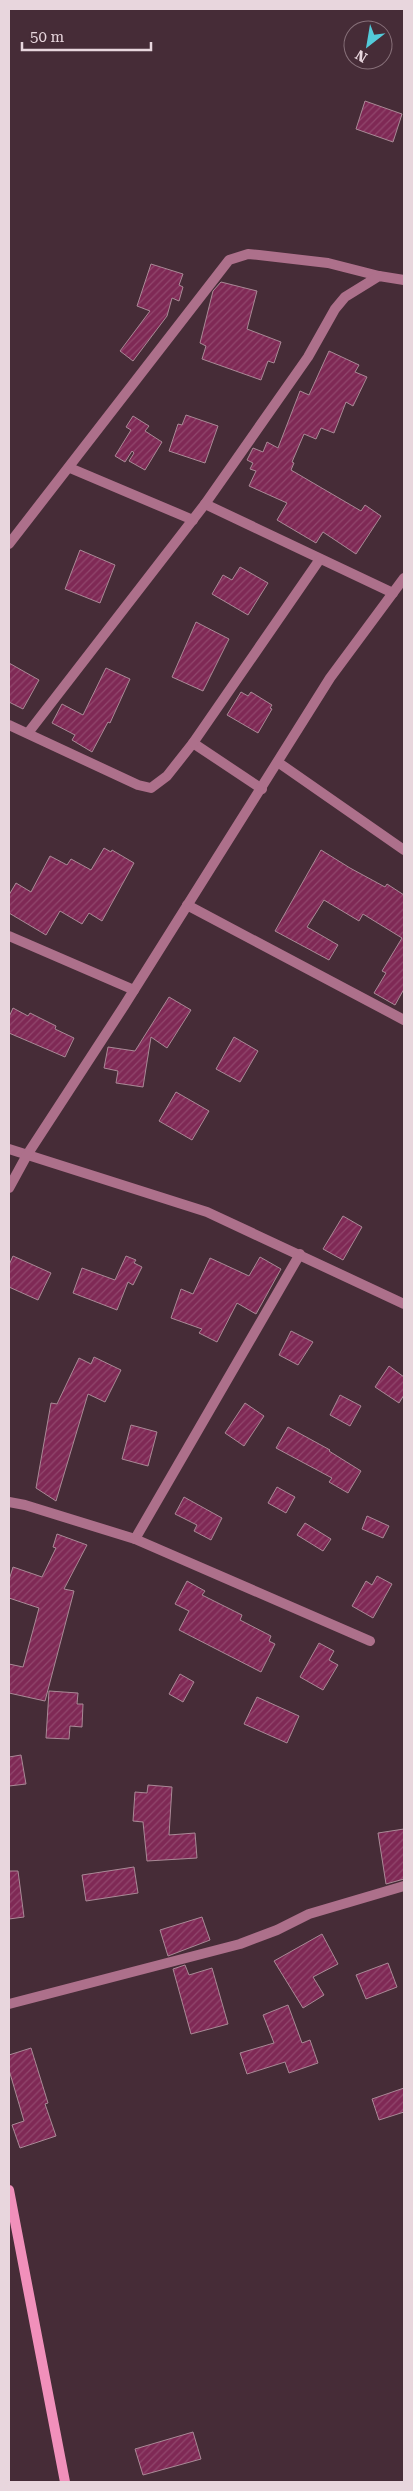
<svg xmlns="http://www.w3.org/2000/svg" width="413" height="2491" font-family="'Roboto Serif',serif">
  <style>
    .building { fill: url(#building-hatch); stroke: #a98996 }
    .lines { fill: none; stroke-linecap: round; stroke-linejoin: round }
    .street { stroke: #ad708b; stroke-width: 10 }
    .secondary { stroke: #f190bb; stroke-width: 10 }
  </style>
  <defs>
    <pattern id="building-hatch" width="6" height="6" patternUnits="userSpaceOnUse" patternTransform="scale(1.25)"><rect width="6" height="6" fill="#7f2955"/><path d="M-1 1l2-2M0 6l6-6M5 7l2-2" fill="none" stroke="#91476d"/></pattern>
  </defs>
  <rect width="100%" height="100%" fill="#462c37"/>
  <!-- building -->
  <g class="building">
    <path d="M365,101L402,114L393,142L356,129Z"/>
    <path d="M151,264L183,274L179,285L183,287L179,301L172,298L167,316L133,361L120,351L150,311L137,306Z"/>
    <path d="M221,282L257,291L247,329L281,342L274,363L268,361L261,380L202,359L206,346L200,343L213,291Z"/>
    <path d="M329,351L359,365L355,372L367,377L353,406L346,402L334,433L321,428L316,439L304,434L292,462L294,463L291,470L361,511L365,505L381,516L356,554L323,532L316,543L277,520L287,503L249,486L256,471L250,469L253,463L247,460L253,448L263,452L267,442L278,448L300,391L309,395Z"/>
    <path d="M186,415L218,426L205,463L169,451L178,424L182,425Z"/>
    <path d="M133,416L149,426L145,431L162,442L145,470L129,461L134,453L132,451L125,462L115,456L131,430L126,427Z"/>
    <path d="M80,550L115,565L100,603L65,589Z"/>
    <path d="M240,567L268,583L248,615L212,594L223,575L232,580Z"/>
    <path d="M196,622L229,639L203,691L172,677Z"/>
    <path d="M9,663L39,680L23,709L9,702Z"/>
    <path d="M106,668L130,679L110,723L108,722L92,752L72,740L75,735L52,723L62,704L83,715Z"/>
    <path d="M241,692L248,696L251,692L272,705L270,708L272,709L258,733L227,715Z"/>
    <path d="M104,848L111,852L112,850L134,863L102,921L89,913L82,924L60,911L46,935L9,913V895L16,883L31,892L50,856L67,865L71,859L91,870Z"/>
    <path d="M321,850L350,868L385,887L387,884L404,895V989L395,1005L374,993L386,973L382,971L402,938L363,914L359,921L324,900L307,927L338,945L329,960L275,931Z"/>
    <path d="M169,997L191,1010L167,1048L151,1037L143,1087L116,1083L118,1071L104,1068L108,1047L135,1051Z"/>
    <path d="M13,1008L28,1016L30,1013L56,1026L55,1029L74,1038L65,1057L9,1033V1017Z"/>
    <path d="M234,1037L258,1051L240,1082L216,1069Z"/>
    <path d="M176,1092L209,1111L192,1140L159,1121Z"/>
    <path d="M343,1216L362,1227L343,1260L323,1249Z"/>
    <path d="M13,1256L51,1273L38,1300L9,1287V1265Z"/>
    <path d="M126,1256L136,1260L134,1263L142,1267L133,1285L128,1282L117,1310L73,1293L82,1268L115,1280Z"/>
    <path d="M260,1257L281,1269L256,1314L237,1303L217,1342L199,1333L202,1329L171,1318L181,1289L193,1294L210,1258L249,1276Z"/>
    <path d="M291,1331L313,1342L298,1365L279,1355Z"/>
    <path d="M94,1357L121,1370L105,1402L88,1394L56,1501L36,1488L51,1403L57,1404L79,1358L91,1364Z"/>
    <path d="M389,1366L404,1377V1395L399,1403L375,1387Z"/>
    <path d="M340,1395L361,1406L350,1426L330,1415Z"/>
    <path d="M245,1403L264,1416L244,1446L225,1433Z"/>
    <path d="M131,1425L157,1432L148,1466L122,1459Z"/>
    <path d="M288,1427L330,1450L329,1451L361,1471L348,1493L329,1482L332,1478L276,1448Z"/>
    <path d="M277,1487L295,1497L286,1513L268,1503Z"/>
    <path d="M184,1497L222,1518L211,1540L194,1531L197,1525L175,1514Z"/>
    <path d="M367,1516L389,1526L383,1538L362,1529Z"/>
    <path d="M305,1523L331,1539L323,1551L297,1535Z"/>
    <path d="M57,1534L87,1545L64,1589L74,1591L45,1701L9,1693V1664L23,1667L39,1608L9,1598V1580L13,1567L42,1577L56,1548L53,1547Z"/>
    <path d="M377,1576L392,1584L373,1618L352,1606L366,1581L372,1585Z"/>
    <path d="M187,1581L205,1591L202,1595L242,1615L240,1620L271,1636L269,1641L275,1644L261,1672L179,1630L189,1611L175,1604Z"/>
    <path d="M319,1643L334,1651L329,1660L338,1665L323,1690L300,1677Z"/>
    <path d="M180,1674L194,1682L183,1702L169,1694Z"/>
    <path d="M49,1691L78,1693L77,1704H83L82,1727L70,1726L69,1739L46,1738Z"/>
    <path d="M257,1697L299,1716L287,1743L244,1724Z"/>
    <path d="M21,1755L26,1784L9,1786V1757Z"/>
    <path d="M148,1785L172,1787L169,1835L195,1833L197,1858L147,1861L143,1822L133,1821L135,1792L147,1793Z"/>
    <path d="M404,1829V1879L386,1884L378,1833Z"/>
    <path d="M134,1867L138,1893L86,1901L82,1875Z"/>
    <path d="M9,1871H18L24,1917L9,1919Z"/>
    <path d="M202,1917L210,1940L168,1956L160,1930Z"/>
    <path d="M322,1934L338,1964L313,1977L324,1995L303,2008L274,1961Z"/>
    <path d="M388,1963L397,1987L366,1999L356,1975Z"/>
    <path d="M185,1965L189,1975L212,1968L228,2024L191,2034L173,1969Z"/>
    <path d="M288,2005L302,2043L310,2040L318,2063L289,2073L285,2062L247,2074L240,2053L274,2043L263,2015Z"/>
    <path d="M31,2048L48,2103L45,2104L56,2136L20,2148L12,2125L24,2121L9,2070V2055Z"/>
    <path d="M404,2088V2112L379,2120L372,2099Z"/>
    <path d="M193,2432L201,2459L143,2475L135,2449Z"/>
  </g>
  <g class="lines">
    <!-- street -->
    <g class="street">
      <path d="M70,468L193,520"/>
      <path d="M205,504L393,593"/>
      <path d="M9,544L229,260L248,254L259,255L328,263L379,276"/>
      <path d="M9,725L138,785L151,788L167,776L193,743L262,789"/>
      <path d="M28,733L205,504L308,357L335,309L345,297L379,276L404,280"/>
      <path d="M193,743L320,559"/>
      <path d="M279,763L404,850"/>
      <path d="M187,905L404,1020"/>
      <path d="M9,936L134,990"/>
      <path d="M9,1149L207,1212L404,1304"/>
      <path d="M9,1188L27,1155L124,1006L330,678L404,578"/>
      <path d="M9,1502L25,1505L135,1539L370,1641"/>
      <path d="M135,1539L300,1254"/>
      <path d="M9,2004L240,1944L277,1930L309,1914L404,1886"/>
    </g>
    <!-- secondary -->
    <path class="secondary" d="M9,2190L65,2482"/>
  </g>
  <!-- border -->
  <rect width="413" height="2491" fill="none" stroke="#e8d6dd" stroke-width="20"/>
  <!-- north arrow -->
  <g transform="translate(368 45) rotate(211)"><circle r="24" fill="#462c37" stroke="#877079"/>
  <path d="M0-4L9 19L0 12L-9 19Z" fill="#53cbda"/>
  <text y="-8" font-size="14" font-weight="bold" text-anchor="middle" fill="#e8d6dd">N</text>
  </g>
  <!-- scale -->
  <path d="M22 42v8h129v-8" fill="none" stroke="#e8d6dd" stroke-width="2.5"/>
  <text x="30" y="42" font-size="15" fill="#e8d6dd" stroke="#462c37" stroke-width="4" paint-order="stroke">50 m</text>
</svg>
